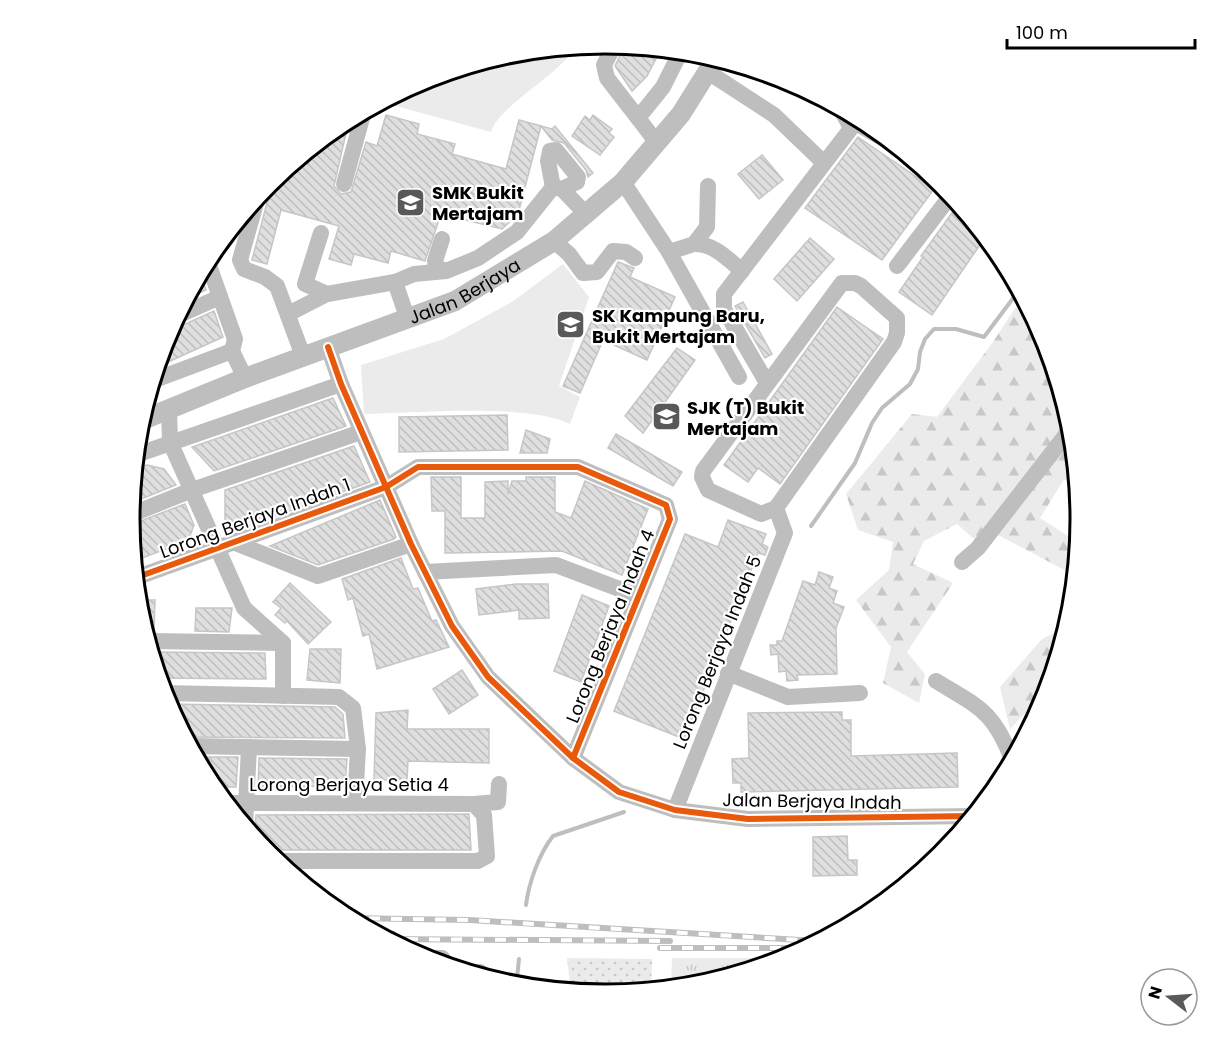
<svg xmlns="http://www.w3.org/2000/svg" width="1211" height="1039" font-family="Poppins,sans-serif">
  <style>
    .grass { fill: url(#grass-tufts) }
    .forest { fill: url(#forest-firs) }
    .park { fill: url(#park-dots) }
    .pitch { fill: #ebebeb }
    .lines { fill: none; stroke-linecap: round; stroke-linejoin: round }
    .stream { stroke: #bebebe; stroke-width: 4 }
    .building { fill: url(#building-back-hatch); stroke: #c6c6c6; stroke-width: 1.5 }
    .minor { stroke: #bebebe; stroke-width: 16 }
    .major { stroke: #bebebe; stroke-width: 20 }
    .rail-casing { stroke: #bebebe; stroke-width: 6 }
    .rail { stroke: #fff; stroke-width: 4; stroke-dasharray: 11; stroke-linecap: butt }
    .cycleway-casing { stroke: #fff; stroke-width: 10 }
    .cycleway { stroke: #e8590c; stroke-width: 6 }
    .labels { text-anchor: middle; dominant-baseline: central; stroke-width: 4.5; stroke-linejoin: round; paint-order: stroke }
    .poi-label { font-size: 18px; font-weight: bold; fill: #000; stroke: #fff; text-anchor: start }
    .street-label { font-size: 18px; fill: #000; stroke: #fff }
    .rim { fill: none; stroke: #000; stroke-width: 3 }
  </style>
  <defs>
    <pattern id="grass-tufts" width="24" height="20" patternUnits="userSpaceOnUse" patternTransform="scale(1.5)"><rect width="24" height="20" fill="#ebebeb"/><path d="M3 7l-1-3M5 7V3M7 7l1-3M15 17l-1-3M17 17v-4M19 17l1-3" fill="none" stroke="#c8c8c8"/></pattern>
    <pattern id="forest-firs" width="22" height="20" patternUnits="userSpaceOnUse" patternTransform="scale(1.5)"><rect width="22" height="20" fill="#ebebeb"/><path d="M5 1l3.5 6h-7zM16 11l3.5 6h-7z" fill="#c8c8c8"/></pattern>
    <pattern id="park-dots" width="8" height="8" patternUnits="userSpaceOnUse" patternTransform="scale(1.5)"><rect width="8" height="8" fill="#ebebeb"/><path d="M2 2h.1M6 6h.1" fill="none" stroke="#c8c8c8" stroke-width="1.8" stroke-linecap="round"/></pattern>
    <pattern id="building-back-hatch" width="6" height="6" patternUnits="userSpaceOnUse" patternTransform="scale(1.5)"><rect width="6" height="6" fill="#dfdfdf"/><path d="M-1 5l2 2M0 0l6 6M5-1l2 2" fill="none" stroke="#bebebe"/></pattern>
  </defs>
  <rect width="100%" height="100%" fill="#fff"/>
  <!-- grass -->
  <path class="grass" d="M672,958H791L698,986L671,989Z"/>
  <!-- forest -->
  <g class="forest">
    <path d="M1023,296L1045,338L1070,419L975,540L957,524L924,541L913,564L953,583L907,652L925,674L919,703L883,683L891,647L856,600L889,570L893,542L858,530L846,494L912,414L937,417L993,342Z"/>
    <path d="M1073,436L1077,474L1063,481L1040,518L1079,543L1076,576L996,534Z"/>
    <path d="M1068,626L1049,689L1010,729L1000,687L1042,639Z"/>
  </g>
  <!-- park -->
  <path class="park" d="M567,958L652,959L651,991L605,995L571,992Z"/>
  <!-- pitch -->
  <g class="pitch">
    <path d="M575,47C560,75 499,105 491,132L381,102L424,80L513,53Z"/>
    <path d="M563,264L589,297L559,386L580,397L570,424C529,403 414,413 364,414L361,365L444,339L512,302Z"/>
  </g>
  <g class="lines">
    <!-- stream -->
    <g class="stream">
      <path d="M811,526L855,463L872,423L882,408L910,384L918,369L920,352L925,339L934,329H956L984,337L1020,289"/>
      <path d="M526,905C529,882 539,854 553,836L624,812"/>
      <path d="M516,987L519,959"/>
    </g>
  </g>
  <!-- building -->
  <g class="building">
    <path d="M625,45L661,49L647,76L632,91L615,66Z"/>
    <path d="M386,115L419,124L417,134L455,144L452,154L506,169L519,120L552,129L555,126L593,173L588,177L586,170L564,143L552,140L541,126L518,214L502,229L441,214L425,261L391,251L388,263L354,254L351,265L329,259L339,226L281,210L267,264L252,260L268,199L266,189L269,183L349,120L334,186L341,194L351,192L366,142L377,146Z"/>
    <path d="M593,115L612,129L609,133L614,137L600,155L572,136L585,116L590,120Z"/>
    <path d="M858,137L934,189L882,260L805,208Z"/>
    <path d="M762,155L783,180L759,199L738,174Z"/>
    <path d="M954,210L978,226L986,236L932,315L899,292L923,257L921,256Z"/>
    <path d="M810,238L834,259L797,301L774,279Z"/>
    <path d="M618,262L634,268L630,277L675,297L647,360L603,340L580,393L563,386Z"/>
    <path d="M200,273L206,290L187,298L194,285Z"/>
    <path d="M743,302L772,354L765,358L735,306Z"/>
    <path d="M837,307L883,339L780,484L758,468L748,482L724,465Z"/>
    <path d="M214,311L223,337L157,367L172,326H181Z"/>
    <path d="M677,348L695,360L643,433L625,416Z"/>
    <path d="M333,398L346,426L214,471L192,447Z"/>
    <path d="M507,415L508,450L399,452V417Z"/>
    <path d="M526,430L550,439L547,453H520Z"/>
    <path d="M616,434L682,472L673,486L608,448Z"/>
    <path d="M354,446L370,482L225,534V490Z"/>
    <path d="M147,465L164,469L176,485L131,503L134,469Z"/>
    <path d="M431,477H461V518H485V482L508,481V494L512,481H526V477H555V512L571,518L585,481L648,509L622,575L562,551L445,553V511H432Z"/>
    <path d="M380,500L396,537L394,539L318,565L270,546Z"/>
    <path d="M185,504L194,525L188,541L134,561L130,525Z"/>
    <path d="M728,520L766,534L762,544L768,547L765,555L758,553L684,739L614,711L685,534L718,547Z"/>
    <path d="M401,558L413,589L418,588L432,621L436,620L449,647L377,669L369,634L363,636L353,598L348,600L342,579Z"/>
    <path d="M819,572L833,577L829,588L837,591L833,603L844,607L836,628L837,674L797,675L798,680L787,681L786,671L779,672L778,654L771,655L770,645H777V641H782L803,581L815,585Z"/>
    <path d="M290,583L331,622L308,644L287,621L285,623L275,615L281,608L273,602Z"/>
    <path d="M516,584H548L549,618L519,619V610L479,615L476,589Z"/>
    <path d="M582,595L609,606L581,682L554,671Z"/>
    <path d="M137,600H155L154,631H144Z"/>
    <path d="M196,608H232L229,632L195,631Z"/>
    <path d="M310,649H341L340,683L307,680Z"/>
    <path d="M151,652L265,653L266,679L158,678Z"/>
    <path d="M462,670L478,695L449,714L433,689Z"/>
    <path d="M167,704L335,707L343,714L345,738L184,737Z"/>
    <path d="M408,710L407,729H489V763L408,761L407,780H374L376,713Z"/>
    <path d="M842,712V720H851V756L957,753L958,787L741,792V783H733L732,759L749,758L748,713Z"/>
    <path d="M195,757H238L236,787H212Z"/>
    <path d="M259,758L347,759L345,786L258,787Z"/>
    <path d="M469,814L471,850H275L267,854L252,835L255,828L256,815Z"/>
    <path d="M847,836L848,860H857V875L813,876V837Z"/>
  </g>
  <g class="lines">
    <!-- minor -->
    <g class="minor">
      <path d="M615,44L604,65L607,78L638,118"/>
      <path d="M708,72L774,115L824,163"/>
      <path d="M840,108L851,128"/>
      <path d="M856,123L898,147"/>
      <path d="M657,143L638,118L663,87L681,51"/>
      <path d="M623,182L669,252L739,377"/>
      <path d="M344,184L362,118L358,115"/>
      <path d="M553,187L548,161L550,151L556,150L578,177L577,182L562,189"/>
      <path d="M258,196L240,260L244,269L265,277L277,286L303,356"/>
      <path d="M321,233L305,284L327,294"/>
      <path d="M442,239L435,261L436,267L446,271L478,258L517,232L553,187L562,189L587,215"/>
      <path d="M554,241L569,254L583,273L597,272L613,251L626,252L635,258"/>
      <path d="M694,244C713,243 728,259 742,271"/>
      <path d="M669,252L694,244L707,227L708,186"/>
      <path d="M207,260L235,339L232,351L245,378"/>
      <path d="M897,266L952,194"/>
      <path d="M395,282L408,320"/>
      <path d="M842,283H855L861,286L897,318V333L894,342L776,508L761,514L708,490L702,477L703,471Z"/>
      <path d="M288,314L327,294L395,282L414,274L446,271"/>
      <path d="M177,316L220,297"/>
      <path d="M328,347L341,384L411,544L452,626L488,677L573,758L619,792L675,810L748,819L975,816"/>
      <path d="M152,381L232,351"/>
      <path d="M767,383L724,309V294L859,118"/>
      <path d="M169,409L170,442L244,608L283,643V696"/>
      <path d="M136,455L341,384"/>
      <path d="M130,515L192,490L361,432"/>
      <path d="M233,542L318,576L411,544"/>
      <path d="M962,562L978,548L1072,427"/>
      <path d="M425,572L556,565L638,596"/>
      <path d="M135,578L386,487L418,467H578L666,505L670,519L573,758"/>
      <path d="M147,641L283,643"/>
      <path d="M728,673L788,697L860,693"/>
      <path d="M936,681C979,707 994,711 1013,762"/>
      <path d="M163,693L339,697L353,708L358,749L355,802"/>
      <path d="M189,746L358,749"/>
      <path d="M225,803L474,804L498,802L499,784"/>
      <path d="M675,810L785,533L776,508"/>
      <path d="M245,827L249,747"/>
      <path d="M275,861H478L487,856L484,815L474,804"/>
      <path d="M421,958H442L448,967"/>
      <path d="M480,972V976"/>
    </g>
    <!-- major -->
    <path class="major" id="s1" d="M140,421L245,378L455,301L554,241L623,182L681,114L716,58"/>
    <defs>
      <g id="rail">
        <path d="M347,918L469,920L817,941"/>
        <path d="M372,932L393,934"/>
        <path d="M385,939L670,941"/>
        <path d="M660,948H801"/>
      </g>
    </defs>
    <!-- rail casing -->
    <use href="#rail" class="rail-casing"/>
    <!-- rail -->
    <use href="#rail" class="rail"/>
    <defs>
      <g id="cycleway">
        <path d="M328,347L341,384L411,544L452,626L488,677L573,758L619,792L675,810L748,819L975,816"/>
        <path d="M135,578L386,487L418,467H578L666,505L670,519L573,758"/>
      </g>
    </defs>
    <!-- cycleway casing -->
    <use href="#cycleway" class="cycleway-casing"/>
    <!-- cycleway -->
    <use href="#cycleway" class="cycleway"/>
  </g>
  <!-- icons -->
  <defs>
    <symbol id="school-square" viewBox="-11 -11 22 22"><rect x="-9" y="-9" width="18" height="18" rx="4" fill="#595959" stroke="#fff"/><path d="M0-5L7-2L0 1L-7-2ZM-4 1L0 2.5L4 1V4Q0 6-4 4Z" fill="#fff"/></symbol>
  </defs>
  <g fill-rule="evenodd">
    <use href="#school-square" x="394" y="186" width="33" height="33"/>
    <use href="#school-square" x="554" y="308" width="33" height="33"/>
    <use href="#school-square" x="650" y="400" width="33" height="33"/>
  </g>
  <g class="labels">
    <!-- poi labels -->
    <g class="poi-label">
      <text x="432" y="192">SMK Bukit<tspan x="432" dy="21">Mertajam</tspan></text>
      <text x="592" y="315">SK Kampung Baru,<tspan x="592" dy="21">Bukit Mertajam</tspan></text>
      <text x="687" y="407">SJK (T) Bukit<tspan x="687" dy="21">Mertajam</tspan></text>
    </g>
    <!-- street labels -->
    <g class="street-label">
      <text stroke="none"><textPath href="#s1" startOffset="350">Jalan Berjaya</textPath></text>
      <text transform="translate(255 518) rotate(-20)">Lorong Berjaya Indah 1</text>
      <text transform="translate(610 626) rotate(-68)">Lorong Berjaya Indah 4</text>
      <text transform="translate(717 652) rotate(-68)">Lorong Berjaya Indah 5</text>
      <text x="349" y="784">Lorong Berjaya Setia 4</text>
      <text transform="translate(812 801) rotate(1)">Jalan Berjaya Indah</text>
    </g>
  </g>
  <!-- crop -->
  <path d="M0 0H1211V1039H0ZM140 519a465 465 0 1 1 930 0a465 465 0 1 1-930 0Z" fill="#fff" fill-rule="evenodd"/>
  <path class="rim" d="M140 519a465 465 0 1 1 930 0a465 465 0 1 1-930 0Z"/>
  <!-- north arrow -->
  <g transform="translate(1169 997) rotate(287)"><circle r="28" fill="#ffffff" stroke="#999999" stroke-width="1.5"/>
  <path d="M0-4.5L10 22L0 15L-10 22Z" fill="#595959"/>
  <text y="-9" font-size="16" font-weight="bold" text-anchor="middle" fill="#000000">N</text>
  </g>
  <!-- scale -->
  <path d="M1007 39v9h188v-9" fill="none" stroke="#000000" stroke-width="3"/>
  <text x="1016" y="39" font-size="18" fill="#000000" stroke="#ffffff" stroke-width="4.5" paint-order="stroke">100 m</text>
</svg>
